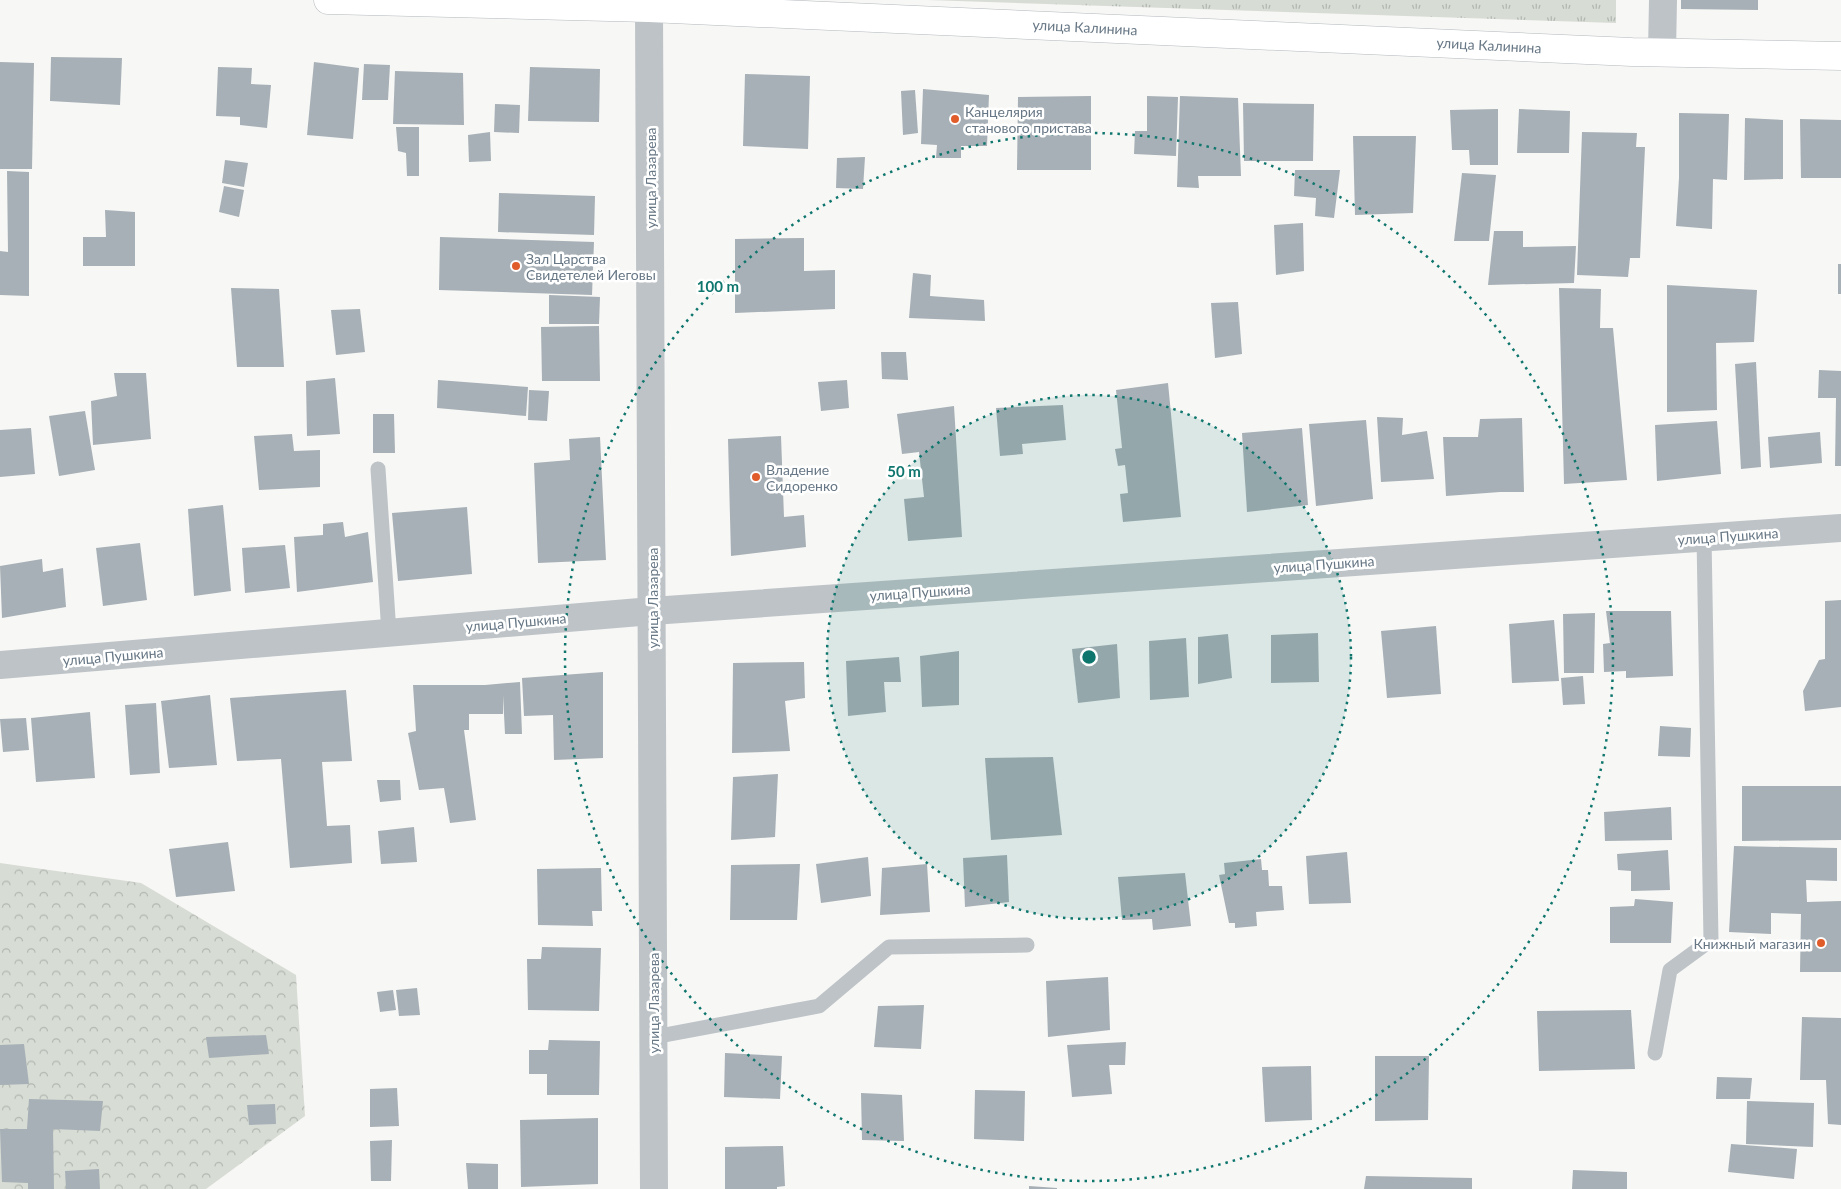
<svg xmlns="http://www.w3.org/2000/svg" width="1841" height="1189" font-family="Lato,sans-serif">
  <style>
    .grass { fill: url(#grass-tufts) }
    .forest { fill: url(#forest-crowns) }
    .building { fill: #a7b0b6 }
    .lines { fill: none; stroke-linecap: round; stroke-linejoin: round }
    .secondary-casing { stroke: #b3b8bd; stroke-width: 29 }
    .lane { stroke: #bec3c7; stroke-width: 15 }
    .street { stroke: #bec3c7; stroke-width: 28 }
    .secondary { stroke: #fff; stroke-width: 28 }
    .ring { fill: none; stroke: #0f766e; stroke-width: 2.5; stroke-dasharray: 2.5 5 }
    .poi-dot { fill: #e15c2b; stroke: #fff; stroke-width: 2 }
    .labels { text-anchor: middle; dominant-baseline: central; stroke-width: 5; stroke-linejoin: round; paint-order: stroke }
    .street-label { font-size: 14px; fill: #677785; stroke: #fff }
    .poi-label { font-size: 14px; fill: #677785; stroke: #fff; text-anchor: start }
    .centre { fill: #0f766e; stroke: #fff; stroke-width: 2.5 }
    .ring-label { font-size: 15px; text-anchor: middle; font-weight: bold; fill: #0f766e; stroke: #fff; stroke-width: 5; stroke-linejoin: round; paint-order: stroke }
  </style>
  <defs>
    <pattern id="grass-tufts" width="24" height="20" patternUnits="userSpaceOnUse" patternTransform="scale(1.25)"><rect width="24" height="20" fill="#d7dcd4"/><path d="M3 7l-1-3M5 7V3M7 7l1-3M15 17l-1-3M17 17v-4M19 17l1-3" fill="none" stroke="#b2b7b2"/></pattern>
    <pattern id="forest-crowns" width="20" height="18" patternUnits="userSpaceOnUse" patternTransform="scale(1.25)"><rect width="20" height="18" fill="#d7dcd4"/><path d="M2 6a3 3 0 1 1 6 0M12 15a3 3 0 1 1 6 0" fill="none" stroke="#b2b7b2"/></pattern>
  </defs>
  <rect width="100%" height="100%" fill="#f7f7f5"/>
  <!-- grass -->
  <path class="grass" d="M928,0H1616V23Z"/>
  <!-- forest -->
  <path class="forest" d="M0,863L141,883L296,975L305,1116L206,1189H0Z"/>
  <!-- building -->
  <g class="building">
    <path d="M1681,0H1758V10L1681,9Z"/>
    <path d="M51,57L122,58L120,105L50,101Z"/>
    <path d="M0,62L34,63L32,169H0Z"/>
    <path d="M314,62L359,68L353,139L307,135Z"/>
    <path d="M364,64L390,65L388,100H362Z"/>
    <path d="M218,67L252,68L251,84L271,85L267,128L240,125V117L216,116Z"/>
    <path d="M530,67L600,69L599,122L528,121Z"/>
    <path d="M395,71L463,73L464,125L393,124Z"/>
    <path d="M745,74L810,76L808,149L743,146Z"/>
    <path d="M923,89L989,95L987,146H961V158H936L937,145L921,144Z"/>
    <path d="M915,90L918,133L903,135L901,91Z"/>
    <path d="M1091,96V170H1017L1018,97Z"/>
    <path d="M1147,96L1178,97L1176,156L1134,154L1135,131H1147Z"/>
    <path d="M1180,96L1238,98L1241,176H1198L1199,188L1177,187Z"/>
    <path d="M1243,103L1314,104L1313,161H1244Z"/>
    <path d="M495,104L520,105L519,133L494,132Z"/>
    <path d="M1498,109V165H1470L1469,150H1452L1450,110Z"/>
    <path d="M1519,109L1570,111L1569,153H1517Z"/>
    <path d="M1679,113L1729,114L1727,180L1713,179L1712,229L1676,226L1679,178Z"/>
    <path d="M1745,118L1783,120V179L1744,180Z"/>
    <path d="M1800,119L1841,120V178H1801Z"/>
    <path d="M396,127H419V176H407L406,153L398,151Z"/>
    <path d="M490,132L491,161L469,162L468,135Z"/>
    <path d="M1582,132L1637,133L1636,147H1645L1640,258H1630L1628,277L1577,275Z"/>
    <path d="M1353,136H1416L1413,213L1355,215Z"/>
    <path d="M865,157L863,189L836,188L837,158Z"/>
    <path d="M225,160L248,163L244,187L222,183Z"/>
    <path d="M1295,170H1340L1334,218L1315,216L1316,198L1294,196Z"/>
    <path d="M7,171L29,172V296L0,295V251L8,252Z"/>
    <path d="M1462,173L1496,175L1489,241H1454Z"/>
    <path d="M224,186L244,190L239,217L219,212Z"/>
    <path d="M499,193L595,196L594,235L498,232Z"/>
    <path d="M105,210L135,212V266H83V237H106Z"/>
    <path d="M1303,223L1304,271L1276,275L1274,225Z"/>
    <path d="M1494,231H1523V247L1576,246L1574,283L1488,285Z"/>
    <path d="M440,237L594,242L592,295L439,290Z"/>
    <path d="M804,238V271L835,270V309L735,313V239Z"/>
    <rect x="1838" y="264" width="3" height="30"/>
    <path d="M913,273L931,275L930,296L984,300L985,321L909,318Z"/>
    <path d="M1667,285L1757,290L1754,342L1716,343L1717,410L1667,412Z"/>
    <path d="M231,288L279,289L284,367H237Z"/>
    <path d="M1559,288L1601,289L1600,328H1613L1627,480L1564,484Z"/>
    <path d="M549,295L600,297L599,324H549Z"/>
    <path d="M1238,302L1242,354L1215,358L1211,303Z"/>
    <path d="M360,309L365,352L336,355L331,310Z"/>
    <path d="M599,326L600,381H542L541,327Z"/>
    <path d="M881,352H906L908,380L882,379Z"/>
    <path d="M1756,362L1761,467L1741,469L1735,364Z"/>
    <path d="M1819,370L1841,371V466H1835L1836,398H1818Z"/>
    <path d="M114,373H146L151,439L93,445L91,401L117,396Z"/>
    <path d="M335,378L340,434L307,436L306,381Z"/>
    <path d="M438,380L528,387L526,416L437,408Z"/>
    <path d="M847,380L849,408L821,411L818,382Z"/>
    <path d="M1168,383L1181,517L1123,522L1120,494L1128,493L1125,465L1118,466L1115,449L1122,448L1116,390Z"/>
    <path d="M529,390L549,391L547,421L528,420Z"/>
    <path d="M1063,405L1066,440L1022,444L1023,454L1000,456L996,408Z"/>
    <path d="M954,406L962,537L908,541L904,499L924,497L919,452L902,454L897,414Z"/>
    <path d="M85,411L95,470L59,476L49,416Z"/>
    <path d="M373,414H394L395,453H373Z"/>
    <path d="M1377,417L1403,418L1402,435L1427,431L1434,479L1381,482Z"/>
    <path d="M1522,418L1524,492H1500L1446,496L1443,437H1478L1480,419Z"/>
    <path d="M1366,420L1373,499L1316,506L1309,424Z"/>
    <path d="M1717,421L1721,474L1657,481L1655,425Z"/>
    <path d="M31,428L35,474L0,477V430Z"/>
    <path d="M1302,428L1308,505L1247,512L1242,433Z"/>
    <path d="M1820,432L1822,463L1770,468L1768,437Z"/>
    <path d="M292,434L294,451L320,450V487L259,490L254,436Z"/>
    <path d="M781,436L784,517L804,515L806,547L731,556L728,439Z"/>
    <path d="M600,437L606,560L538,563L534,463L570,460L569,439Z"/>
    <path d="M223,505L231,591L194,596L188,509Z"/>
    <path d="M467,507L472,574L398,581L392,513Z"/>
    <path d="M343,522L345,537L368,532L373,582L297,592L294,537L323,535V524Z"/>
    <path d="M140,543L147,600L103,606L96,548Z"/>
    <path d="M285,545L290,588L245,593L242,548Z"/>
    <path d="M42,559L43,572L63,568L66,607L2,618L0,566Z"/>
    <path d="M1841,600V707L1805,711L1803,691L1819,660L1825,659V601Z"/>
    <path d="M1606,611H1671L1673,676L1626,678V671L1604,672L1603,644L1610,643Z"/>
    <path d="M1595,613L1594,673H1564L1563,614Z"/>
    <path d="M1554,620L1559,681L1512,683L1509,624Z"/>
    <path d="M1436,626L1441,694L1387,698L1381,631Z"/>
    <path d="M1318,633L1319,682L1271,683V635Z"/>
    <path d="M1228,634L1232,678L1198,684V637Z"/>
    <path d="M1186,638L1189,697L1150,700L1149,641Z"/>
    <path d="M1117,644L1120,698L1078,703L1072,649Z"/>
    <path d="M959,651V705L922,707L920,656Z"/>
    <path d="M899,657L901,682H884L886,712L848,716L846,661Z"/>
    <path d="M804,662L805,698L785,701L790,751L732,753L733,663Z"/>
    <path d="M603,672V758L554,760L553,715L524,716L522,678Z"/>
    <path d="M1583,676L1585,704L1563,705L1561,678Z"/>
    <path d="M520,682L522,734H505L503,695V714H469V730H464L476,820L450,823L444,788L419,790L408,733L416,731L413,685H485Z"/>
    <path d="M346,690L352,761L322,762L327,826L350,825L352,863L290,868L281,759L237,761L230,698Z"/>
    <path d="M210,695L217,765L169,768L161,701Z"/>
    <path d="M156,703L160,773L130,775L125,705Z"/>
    <path d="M90,712L95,778L36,782L31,718Z"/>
    <path d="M26,718L29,750L3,752L0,719Z"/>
    <path d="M1660,726L1691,728L1690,757L1658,756Z"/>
    <path d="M1053,757L1062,835L991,840L985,758Z"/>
    <path d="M778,774L775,837L731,840L733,777Z"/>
    <path d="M377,780H400L401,800L380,802Z"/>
    <path d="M1742,786H1841V840L1742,841Z"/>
    <path d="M1671,807L1672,840L1605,841L1604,812Z"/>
    <path d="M414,827L417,862L381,864L378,831Z"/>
    <path d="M228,842L235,891L176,897L169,849Z"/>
    <path d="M1734,846L1837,848V881L1806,880L1807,902L1841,901V972H1800L1801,914L1771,913V934L1729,932Z"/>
    <path d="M1668,850L1670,890L1631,891V871L1618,870L1617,854Z"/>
    <path d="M1347,852L1351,903L1309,904L1306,856Z"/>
    <path d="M1007,855L1009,902L965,907L963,858Z"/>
    <path d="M868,857L871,896L821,903L816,864Z"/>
    <path d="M1261,859L1262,870H1268L1269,886H1282L1284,910L1256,912L1257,926L1235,928V923H1229L1219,875L1225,874L1224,863Z"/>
    <path d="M800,864L797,920H730L731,865Z"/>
    <path d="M927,864L930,912L880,915L882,868Z"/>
    <path d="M601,868L602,911H592L593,926L538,925L537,869Z"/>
    <path d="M1185,873L1191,926L1153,930L1152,919L1122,920L1118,877Z"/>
    <path d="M1635,899L1673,902L1671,943H1610V907L1634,906Z"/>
    <path d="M542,947L601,948L599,1011L528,1010L527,959H541Z"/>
    <path d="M1108,977L1110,1030L1048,1037L1046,981Z"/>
    <path d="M417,988L420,1015L399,1016L396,990Z"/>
    <path d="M393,990L396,1010L380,1012L377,992Z"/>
    <path d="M924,1005L921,1049L874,1047L878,1006Z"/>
    <path d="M1631,1010L1635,1069L1539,1071L1537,1011Z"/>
    <path d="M1802,1017L1841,1018V1125L1828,1124L1826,1080H1800Z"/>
    <path d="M266,1035L269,1054L209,1058L206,1037Z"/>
    <path d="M549,1040L600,1041L599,1095H547V1074H529V1050H548Z"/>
    <path d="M1126,1042L1125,1065H1109L1112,1094L1072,1097L1067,1045Z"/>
    <path d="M24,1044L29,1084L0,1085V1045Z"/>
    <path d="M725,1053L782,1056L780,1099L724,1097Z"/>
    <path d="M1375,1056H1429L1428,1120L1375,1121Z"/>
    <path d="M1311,1066L1312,1120L1265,1122L1262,1067Z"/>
    <path d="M1717,1077L1752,1078L1750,1099H1716Z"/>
    <path d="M397,1088L399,1126L370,1127V1089Z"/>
    <path d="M975,1090L1025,1091L1024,1141L974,1139Z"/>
    <path d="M861,1093L902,1095L904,1141L862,1140Z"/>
    <path d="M29,1099L103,1101L100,1131L53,1129L54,1189H28V1183L2,1182L0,1129H27Z"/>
    <path d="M1747,1101L1814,1103L1813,1147L1746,1144Z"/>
    <path d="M275,1104L276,1124L249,1125L247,1105Z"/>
    <path d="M598,1118V1184L521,1187L520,1120Z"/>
    <path d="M392,1140L391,1181H371L370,1141Z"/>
    <path d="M1731,1144L1797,1149L1794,1179L1728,1172Z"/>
    <path d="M783,1146L785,1186L777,1187V1189H725V1147Z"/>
    <path d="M466,1163L498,1164V1189H468Z"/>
    <path d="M99,1169L100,1189H66L65,1171Z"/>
    <path d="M1573,1170L1627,1172V1189H1572Z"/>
    <path d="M1366,1176L1472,1178V1189H1364Z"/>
    <path d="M1029,1186L1057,1188V1189H1029Z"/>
  </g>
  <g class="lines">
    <defs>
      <path id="secondary" d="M328,0L649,8L1632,52L1841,56"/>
    </defs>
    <!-- secondary casing -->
    <use href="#secondary" class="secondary-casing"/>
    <!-- lane -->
    <g class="lane">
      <path d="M378,469L389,633"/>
      <path d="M654,1037L819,1006L889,947L1027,945"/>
      <path d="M1655,1053L1670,970L1711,940L1704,537"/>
    </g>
    <!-- street -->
    <g class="street">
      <path d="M649,8L654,1189"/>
      <path d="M1662,52L1663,0"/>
      <path d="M0,665L652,611L1841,528"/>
    </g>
    <!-- secondary -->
    <use href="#secondary" class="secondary"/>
  </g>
  <!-- distance rings -->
  <circle cx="1089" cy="657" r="262" fill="#0f766e" fill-opacity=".12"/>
  <g class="ring">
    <circle cx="1089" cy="657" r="262"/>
    <circle cx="1089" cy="657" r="524"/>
  </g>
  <!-- markers -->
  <g class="poi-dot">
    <circle cx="955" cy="119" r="5"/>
    <circle cx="516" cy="266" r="5"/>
    <circle cx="756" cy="477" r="5"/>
    <circle cx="1821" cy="943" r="5"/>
  </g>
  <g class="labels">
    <!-- street labels -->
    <g class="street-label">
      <text transform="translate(1085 27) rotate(3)">улица Калинина</text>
      <text transform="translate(1489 45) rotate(3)">улица Калинина</text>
      <text transform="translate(650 178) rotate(-90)">улица Лазарева</text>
      <text transform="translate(1728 536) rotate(-4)">улица Пушкина</text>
      <text transform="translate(1324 564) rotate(-4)">улица Пушкина</text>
      <text transform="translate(920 592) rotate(-4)">улица Пушкина</text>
      <text transform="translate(652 598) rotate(-90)">улица Лазарева</text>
      <text transform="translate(516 622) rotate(-5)">улица Пушкина</text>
      <text transform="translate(113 656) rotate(-5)">улица Пушкина</text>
      <text transform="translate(653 1003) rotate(-90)">улица Лазарева</text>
    </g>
    <!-- poi labels -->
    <g class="poi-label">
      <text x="965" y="111">Канцелярия<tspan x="965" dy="16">станового пристава</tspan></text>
      <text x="526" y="258">Зал Царства<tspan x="526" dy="16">Свидетелей Иеговы</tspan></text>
      <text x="766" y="469">Владение<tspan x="766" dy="16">Сидоренко</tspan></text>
      <text x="1811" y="943" text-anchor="end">Книжный магазин</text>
    </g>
  </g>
  <circle cx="1089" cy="657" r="8" class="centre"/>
  <g class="ring-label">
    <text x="718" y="292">100 m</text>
    <text x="904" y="477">50 m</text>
  </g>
</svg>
